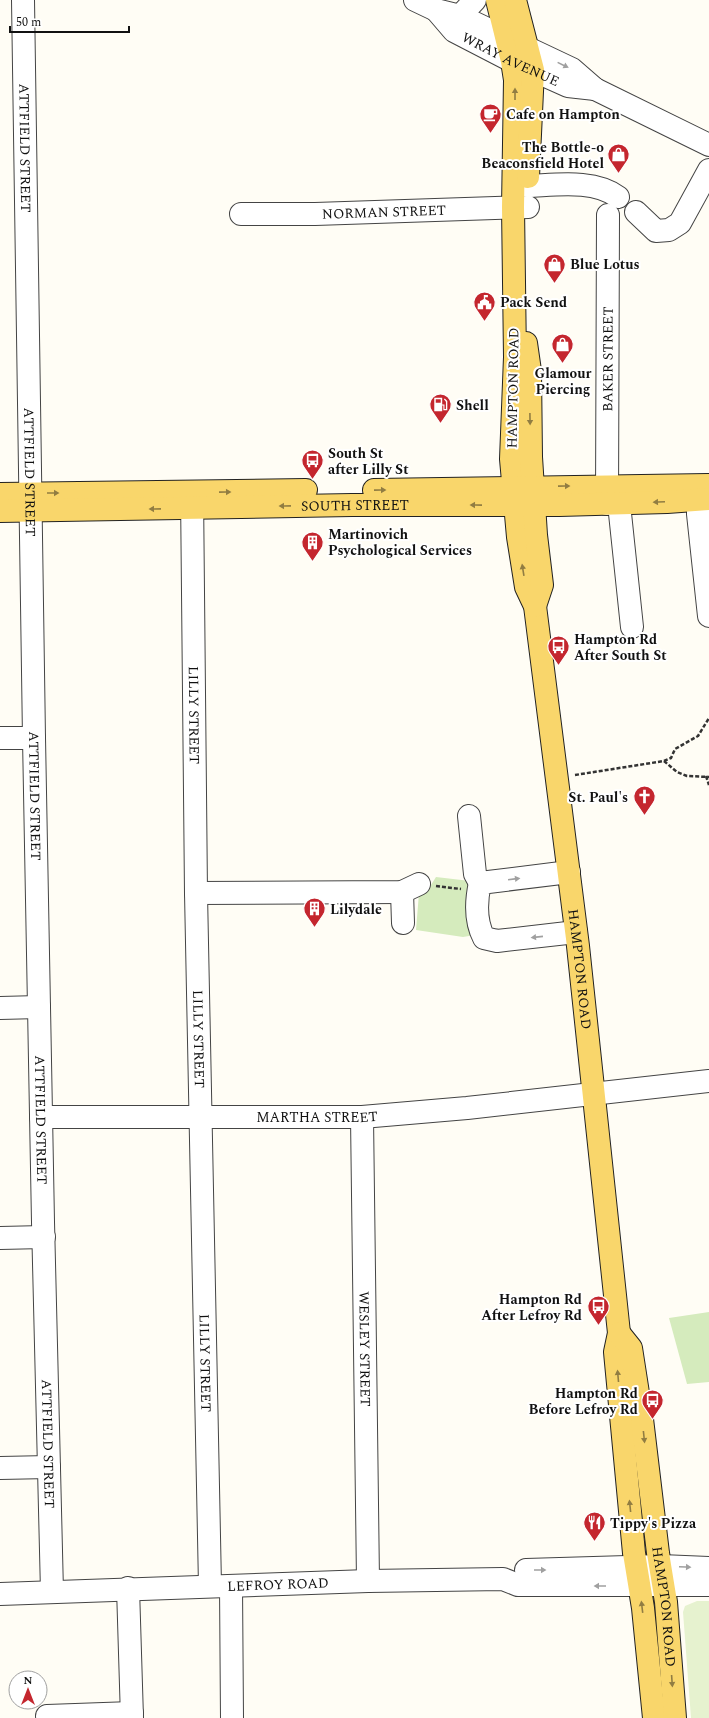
<svg xmlns="http://www.w3.org/2000/svg" width="709" height="1718" font-family="Spectral,serif">
  <style>
    .park { fill: #d5ebbd }
    .pitch { fill: #e6f2cf }
    .lines { fill: none; stroke-linecap: round; stroke-linejoin: round }
    .minor-casing { stroke: #444; stroke-width: 24 }
    .major-casing { stroke: #222; stroke-width: 24 }
    .path { stroke: #333; stroke-width: 2.5; stroke-dasharray: 4 2; stroke-linecap: butt }
    .minor { stroke: #fff; stroke-width: 22 }
    .major { stroke: #f9d66b; stroke-width: 22 }
    .oneway { fill: #a0a0a0 }
    .oneway2 { fill: #917d42 }
    .labels { text-anchor: middle; dominant-baseline: central; stroke-width: 4; stroke-linejoin: round; paint-order: stroke }
    .street-label { font-size: 14px; fill: #111; stroke: #fff }
    .poi-label { font-size: 14px; font-weight: bold; fill: #111; stroke: #fff; text-anchor: start }
  </style>
  <rect width="100%" height="100%" fill="#fffdf5"/>
  <!-- park -->
  <g class="park">
    <path d="M436,877L470,881L475,935L463,937L416,930L419,893L431,885Z"/>
    <path d="M709,1312V1382L687,1384L669,1318Z"/>
  </g>
  <!-- pitch -->
  <path class="pitch" d="M697,1601H709V1718H691L683,1612L685,1606Z"/>
  <g class="lines">
    <defs>
      <g id="minor">
        <path id="s1" d="M23,0L34,738L43,1222L52,1592"/>
        <path d="M415,0L436,10L460,16L572,69L595,89L709,145"/>
        <path id="s2" d="M436,10L454,31L512,61L568,86L595,89"/>
        <path d="M460,16L475,0"/>
        <path d="M528,186C556,185 594,179 618,197"/>
        <path d="M636,212L656,231L669,230L680,223L709,170"/>
        <path id="s3" d="M241,214H315L528,207"/>
        <path d="M698,486V514L709,616"/>
        <path id="s4" d="M192,492L196,893L210,1586"/>
        <path id="s5" d="M607,504L608,215"/>
        <path d="M619,504L632,627"/>
        <path d="M0,738H34"/>
        <path d="M469,816L475,874L480,883"/>
        <path d="M569,872L480,883C476,901 475,921 484,938L497,941L576,932"/>
        <path d="M402,892L403,923"/>
        <path d="M196,893L402,892L419,884"/>
        <path d="M0,1008L39,1007"/>
        <path id="s6" d="M41,1117H362L467,1108L709,1081"/>
        <path id="s7" d="M362,1117L368,1581"/>
        <path d="M0,1238L44,1237"/>
        <path d="M0,1468L49,1467"/>
        <path d="M526,1570L661,1566L709,1568"/>
        <path d="M231,1586L232,1718"/>
        <path d="M128,1588L132,1718"/>
        <path id="s8" d="M0,1594L368,1581L503,1579L518,1585H709"/>
        <path d="M47,1716L132,1713"/>
      </g>
      <g id="major">
        <path id="s9" d="M497,0L512,61L515,80L513,207L515,357L511,459L518,537L526,587L535,606L578,946L619,1333L615,1352L634,1553L643,1608L654,1718"/>
        <path d="M515,0L533,70L528,177"/>
        <path d="M526,343L530,371L531,457L536,535L542,585L535,606"/>
        <path d="M374,490L708,485"/>
        <path d="M0,494L306,490"/>
        <path id="s10" d="M0,511L352,505H559L667,502L709,499"/>
        <path id="s11" d="M619,1333L631,1348L642,1419L658,1553L666,1602L675,1718"/>
      </g>
    </defs>
    <!-- minor casing -->
    <use href="#minor" class="minor-casing"/>
    <!-- major casing -->
    <use href="#major" class="major-casing"/>
    <!-- path -->
    <g class="path">
      <path d="M664,761L677,772L687,776L709,777"/>
      <path d="M575,775L664,761L671,758L675,749L698,736L709,718"/>
      <path d="M706,776L709,785"/>
      <path d="M436,886L461,889"/>
    </g>
    <!-- minor -->
    <use href="#minor" class="minor"/>
    <!-- major -->
    <use href="#major" class="major"/>
  </g>
  <!-- one-way arrows -->
  <defs><path id="oneway-solid" d="M-6-.8H1V-3.2L6.5 0L1 3.2V.8H-6Z"/></defs>
  <g class="oneway">
    <use href="#oneway-solid" transform="translate(563 65) rotate(26)"/>
    <use href="#oneway-solid" transform="translate(514 879) rotate(-7)"/>
    <use href="#oneway-solid" transform="translate(537 937) rotate(174)"/>
    <use href="#oneway-solid" transform="translate(685 1567) rotate(2)"/>
    <use href="#oneway-solid" transform="translate(540 1570)"/>
    <use href="#oneway-solid" transform="translate(600 1586) rotate(180)"/>
  </g>
  <g class="oneway2">
    <use href="#oneway-solid" transform="translate(515 94) rotate(-90)"/>
    <use href="#oneway-solid" transform="translate(530 419) rotate(89)"/>
    <use href="#oneway-solid" transform="translate(564 486) rotate(-1)"/>
    <use href="#oneway-solid" transform="translate(380 490) rotate(-1)"/>
    <use href="#oneway-solid" transform="translate(225 492) rotate(-1)"/>
    <use href="#oneway-solid" transform="translate(53 493)"/>
    <use href="#oneway-solid" transform="translate(659 502) rotate(178)"/>
    <use href="#oneway-solid" transform="translate(476 505) rotate(-179)"/>
    <use href="#oneway-solid" transform="translate(285 506) rotate(179)"/>
    <use href="#oneway-solid" transform="translate(155 509) rotate(179)"/>
    <use href="#oneway-solid" transform="translate(523 570) rotate(-99)"/>
    <use href="#oneway-solid" transform="translate(618 1376) rotate(-95)"/>
    <use href="#oneway-solid" transform="translate(644 1437) rotate(84)"/>
    <use href="#oneway-solid" transform="translate(630 1506) rotate(-96)"/>
    <use href="#oneway-solid" transform="translate(642 1607) rotate(-97)"/>
    <use href="#oneway-solid" transform="translate(672 1681) rotate(86)"/>
  </g>
  <!-- icons -->
  <defs>
    <symbol id="cafe-pin" viewBox="-11 -11 22 30"><path d="M0 17L-7.5 6A9.5 9.5 0 1 1 7.5 6Z" fill="#c4262e" stroke="#fff"/><path d="M-5.5-4.5H6V0H3Q3 3.5 0 3.5H-2.5Q-5.5 3.5-5.5 0ZM3-3.2v2h1.7v-2ZM-6 4.5H4V6H-6Z" fill="#fff"/></symbol>
    <symbol id="shop-pin" viewBox="-11 -11 22 30"><path d="M0 17L-7.5 6A9.5 9.5 0 1 1 7.5 6Z" fill="#c4262e" stroke="#fff"/><path d="M-5-2.5h2.3a2.7 3.5 0 0 1 5.4 0H5L5.5 6h-11ZM-1.5-2.5h3a1.5 2.3 0 0 0-3 0Z" fill="#fff"/></symbol>
    <symbol id="civic-pin" viewBox="-11 -11 22 30"><path d="M0 17L-7.5 6A9.5 9.5 0 1 1 7.5 6Z" fill="#c4262e" stroke="#fff"/><path d="M-.6-6.5H3V-4.5H.6V-3L4-1V1h2V6H-6V1h2V-1L-.6-3ZM-1.2 2.5V6h2.4V2.5Z" fill="#fff"/></symbol>
    <symbol id="fuel-pin" viewBox="-11 -11 22 30"><path d="M0 17L-7.5 6A9.5 9.5 0 1 1 7.5 6Z" fill="#c4262e" stroke="#fff"/><path d="M-5.5-6h7V0h2V4h1.3V-2.5L3-4.5l.8-.8L6-3V5H2.5V1h-1V6h-7ZM-4.2-4.7v3.2H.2V-4.7Z" fill="#fff"/></symbol>
    <symbol id="bus-pin" viewBox="-11 -11 22 30"><path d="M0 17L-7.5 6A9.5 9.5 0 1 1 7.5 6Z" fill="#c4262e" stroke="#fff"/><path d="M-5-6H5V4H4V6H2V4H-2V6H-4V4H-5ZM-3.5-4V0h7V-4ZM-3.5 1.2v1.5H-2V1.2ZM2 1.2v1.5H3.5V1.2Z" fill="#fff"/></symbol>
    <symbol id="building-pin" viewBox="-11 -11 22 30"><path d="M0 17L-7.5 6A9.5 9.5 0 1 1 7.5 6Z" fill="#c4262e" stroke="#fff"/><path d="M-4-6H4V6H1V3H-1V6H-4ZM-2.5-4.3h1.7v1.8h-1.7ZM.8-4.3h1.7v1.8H.8ZM-2.5-1h1.7V.8h-1.7ZM.8-1h1.7V.8H.8Z" fill="#fff"/></symbol>
    <symbol id="church-pin" viewBox="-11 -11 22 30"><path d="M0 17L-7.5 6A9.5 9.5 0 1 1 7.5 6Z" fill="#c4262e" stroke="#fff"/><path d="M-1.2-6h2.4v3.5h3.3v2.4h-3.3V6h-2.4V-.1h-3.3v-2.4h3.3Z" fill="#fff"/></symbol>
    <symbol id="restaurant-pin" viewBox="-11 -11 22 30"><path d="M0 17L-7.5 6A9.5 9.5 0 1 1 7.5 6Z" fill="#c4262e" stroke="#fff"/><path d="M-5-6h1v4h1v-4h1v4h1v-4h1v5L-1.5 .5V6h-2V.5L-5-1ZM5-6V6H3V1.5H1.5Q1.5-4 5-6Z" fill="#fff"/></symbol>
  </defs>
  <g fill-rule="evenodd">
    <use href="#cafe-pin" x="478" y="102" width="25" height="34"/>
    <use href="#shop-pin" x="606" y="142" width="25" height="34"/>
    <use href="#shop-pin" x="542" y="252" width="25" height="34"/>
    <use href="#civic-pin" x="472" y="290" width="25" height="34"/>
    <use href="#shop-pin" x="550" y="332" width="25" height="34"/>
    <use href="#fuel-pin" x="428" y="392" width="25" height="34"/>
    <use href="#bus-pin" x="300" y="448" width="25" height="34"/>
    <use href="#building-pin" x="300" y="530" width="25" height="34"/>
    <use href="#bus-pin" x="546" y="634" width="25" height="34"/>
    <use href="#church-pin" x="632" y="784" width="25" height="34"/>
    <use href="#building-pin" x="302" y="896" width="25" height="34"/>
    <use href="#bus-pin" x="586" y="1294" width="25" height="34"/>
    <use href="#bus-pin" x="640" y="1388" width="25" height="34"/>
    <use href="#restaurant-pin" x="582" y="1510" width="25" height="34"/>
  </g>
  <g class="labels">
    <!-- street labels -->
    <g class="street-label">
      <text stroke="none"><textPath href="#s2" startOffset="91">WRAY AVENUE</textPath></text>
      <text stroke="none"><textPath href="#s1" startOffset="148">ATTFIELD STREET</textPath></text>
      <text stroke="none"><textPath href="#s3" startOffset="143">NORMAN STREET</textPath></text>
      <text stroke="none"><textPath href="#s5" startOffset="145">BAKER STREET</textPath></text>
      <text transform="translate(513 388) rotate(-89)">HAMPTON ROAD</text>
      <text stroke="none"><textPath href="#s1" startOffset="472">ATTFIELD STREET</textPath></text>
      <text stroke="none"><textPath href="#s10" startOffset="355">SOUTH STREET</textPath></text>
      <text stroke="none"><textPath href="#s4" startOffset="223">LILLY STREET</textPath></text>
      <text stroke="none"><textPath href="#s1" startOffset="796">ATTFIELD STREET</textPath></text>
      <text stroke="none"><textPath href="#s9" startOffset="977">HAMPTON ROAD</textPath></text>
      <text stroke="none"><textPath href="#s4" startOffset="547">LILLY STREET</textPath></text>
      <text stroke="none"><textPath href="#s6" startOffset="276">MARTHA STREET</textPath></text>
      <text stroke="none"><textPath href="#s1" startOffset="1120">ATTFIELD STREET</textPath></text>
      <text stroke="none"><textPath href="#s7" startOffset="232">WESLEY STREET</textPath></text>
      <text stroke="none"><textPath href="#s4" startOffset="871">LILLY STREET</textPath></text>
      <text stroke="none"><textPath href="#s1" startOffset="1444">ATTFIELD STREET</textPath></text>
      <text stroke="none"><textPath href="#s8" startOffset="278">LEFROY ROAD</textPath></text>
      <text stroke="none"><textPath href="#s11" startOffset="280">HAMPTON ROAD</textPath></text>
    </g>
    <!-- poi labels -->
    <g class="poi-label">
      <text x="506" y="114">Cafe on Hampton</text>
      <text x="604" y="147" text-anchor="end">The Bottle-o<tspan x="604" dy="16">Beaconsfield Hotel</tspan></text>
      <text x="570" y="264">Blue Lotus</text>
      <text x="500" y="302">Pack Send</text>
      <text x="563" y="373" text-anchor="middle">Glamour<tspan x="563" dy="16">Piercing</tspan></text>
      <text x="456" y="405">Shell</text>
      <text x="328" y="453">South St<tspan x="328" dy="16">after Lilly St</tspan></text>
      <text x="328" y="534">Martinovich<tspan x="328" dy="16">Psychological Services</tspan></text>
      <text x="574" y="639">Hampton Rd<tspan x="574" dy="16">After South St</tspan></text>
      <text x="628" y="797" text-anchor="end">St. Paul's</text>
      <text x="330" y="909">Lilydale</text>
      <text x="582" y="1299" text-anchor="end">Hampton Rd<tspan x="582" dy="16">After Lefroy Rd</tspan></text>
      <text x="638" y="1393" text-anchor="end">Hampton Rd<tspan x="638" dy="16">Before Lefroy Rd</tspan></text>
      <text x="610" y="1523">Tippy's Pizza</text>
    </g>
  </g>
  <!-- north arrow -->
  <g transform="translate(28 1690)"><circle r="19" fill="#ffffff" stroke="#a0a0a0"/>
  <path d="M0-3L7 15L0 10L-7 15Z" fill="#c4262e"/>
  <text y="-6" font-size="11" font-weight="bold" text-anchor="middle" fill="#111111">N</text>
  </g>
  <!-- scale -->
  <path d="M10 26v6h119v-6" fill="none" stroke="#111111" stroke-width="2"/>
  <text x="16" y="26" font-size="12" fill="#111111" stroke="#ffffff" stroke-width="3" paint-order="stroke">50 m</text>
</svg>
